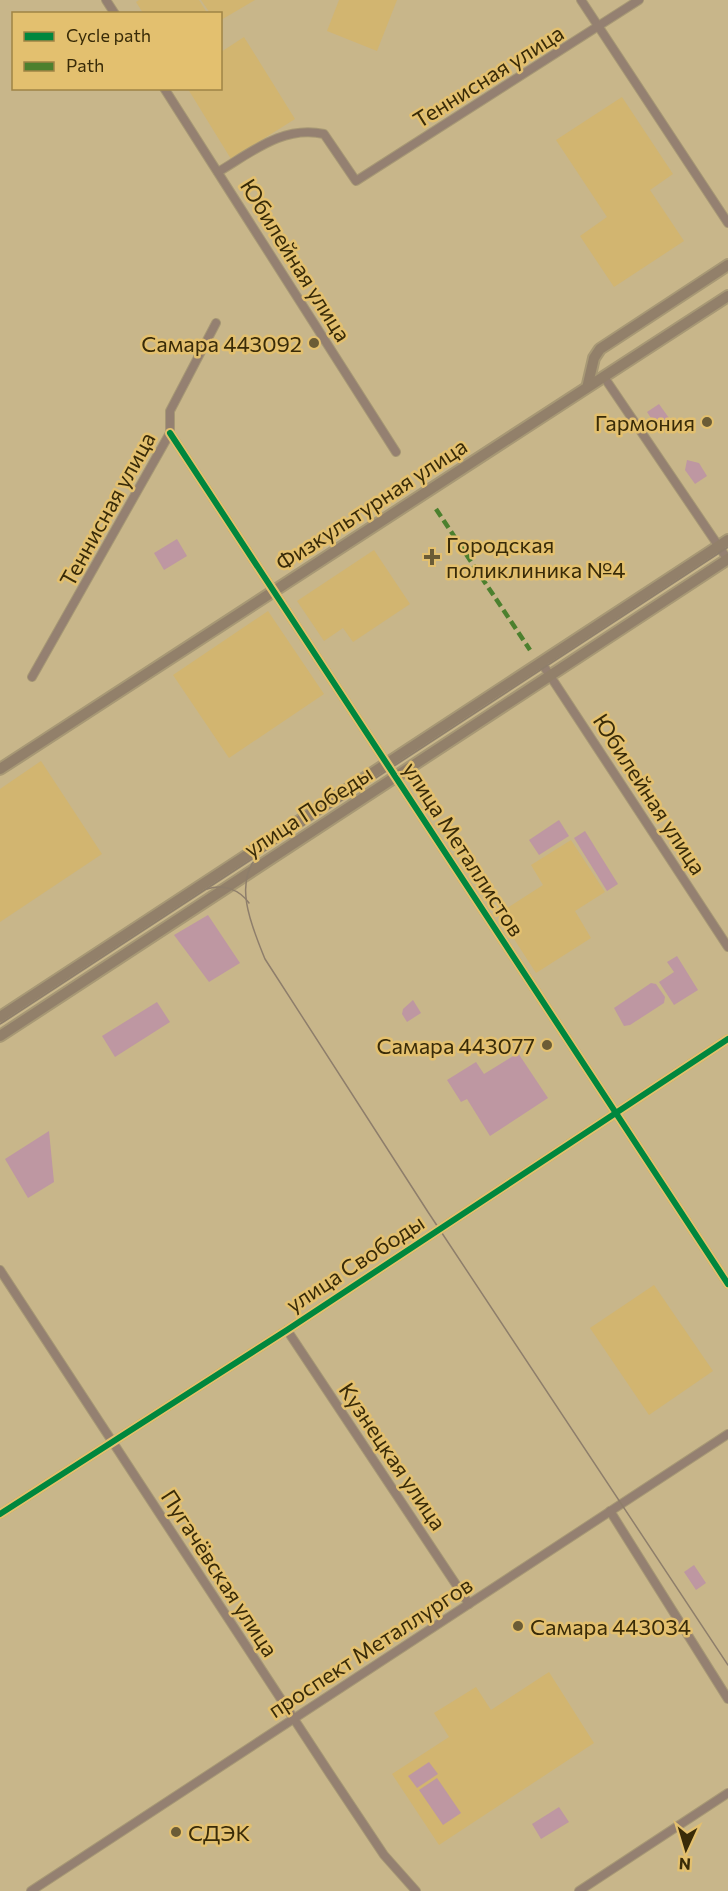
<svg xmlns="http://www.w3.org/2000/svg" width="728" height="1891" font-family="Commissioner,sans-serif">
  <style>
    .built { fill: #d2b570 }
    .green { fill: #be97a2 }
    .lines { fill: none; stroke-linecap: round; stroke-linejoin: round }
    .minor-casing { stroke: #a79875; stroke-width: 10 }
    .major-casing { stroke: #a79875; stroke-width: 14 }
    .minor { stroke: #948071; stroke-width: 8 }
    .major { stroke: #92806a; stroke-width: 10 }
    .tram { stroke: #8e7e6b; stroke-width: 1.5 }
    .quiet { stroke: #4c802e; stroke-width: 4.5; stroke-dasharray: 9 4.5; stroke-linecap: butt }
    .cycleway-casing { stroke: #e3c06f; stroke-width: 10 }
    .cycleway { stroke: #00873e; stroke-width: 6 }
    .poi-dot { fill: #6b5c36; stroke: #e3c06f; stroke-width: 2 }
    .labels { text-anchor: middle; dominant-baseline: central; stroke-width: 5; stroke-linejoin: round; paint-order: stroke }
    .street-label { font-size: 22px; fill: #392b08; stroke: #e3c06f }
    .poi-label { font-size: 22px; fill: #392b08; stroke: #e3c06f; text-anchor: end }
  </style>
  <rect width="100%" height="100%" fill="#c8b68a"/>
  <!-- built -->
  <g class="built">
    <path d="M139,0H199L207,13H143L136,2Z"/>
    <path d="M201,0H255L221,20L220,14L210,13Z"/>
    <path d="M339,0H397L377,51L327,31Z"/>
    <path d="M244,37L295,119L231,159L188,89L220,88L221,52Z"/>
    <path d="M622,97L673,174L650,190L684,241L614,287L580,236L607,217L556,140Z"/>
    <path d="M374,550L410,604L353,642L343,628L324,641L297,601Z"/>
    <path d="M268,611L324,694L229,758L173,675Z"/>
    <path d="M41,761L102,854L0,922V789Z"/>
    <path d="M571,840L605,892L575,911L591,938L536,973L498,914L543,885L531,865Z"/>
    <path d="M654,1285L713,1371L649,1415L590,1328Z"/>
    <path d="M549,1672L594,1743L439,1845L392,1774L449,1737L434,1713L476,1687L491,1710Z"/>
  </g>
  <!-- green -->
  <g class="green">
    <path d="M659,404L669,418L667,431L657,427L647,412Z"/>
    <path d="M687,460L699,463L707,476L695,484L685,470Z"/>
    <path d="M177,539L187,556L164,570L154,553Z"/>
    <path d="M559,820L569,836L539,855L529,840Z"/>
    <path d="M585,831L618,884L607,891L574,838Z"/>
    <path d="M208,915L240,963L209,982L174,935Z"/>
    <path d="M677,956L698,990L674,1005L659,982L674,972L667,962Z"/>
    <path d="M651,983L656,984L665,997L664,1003L630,1025L624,1026L614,1008Z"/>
    <path d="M413,1000L421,1013L407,1022L402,1014L403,1009Z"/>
    <path d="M157,1002L170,1022L115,1057L102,1036Z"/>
    <path d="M518,1053L548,1098L490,1136L467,1099L461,1102L447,1080L476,1062L484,1074Z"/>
    <path d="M49,1131L54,1182L28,1198L5,1159Z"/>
    <path d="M694,1565L706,1583L696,1590L684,1572Z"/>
    <path d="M429,1762L438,1774L417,1788L408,1776Z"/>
    <path d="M437,1778L461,1813L443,1825L419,1790Z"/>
    <path d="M559,1807L569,1822L541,1839L532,1824Z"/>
  </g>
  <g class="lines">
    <defs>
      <g id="minor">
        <path d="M106,0L115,14"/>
        <path d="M581,0L728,223"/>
        <path d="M164,88L396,452"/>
        <path d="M218,172C252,152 283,125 324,134L356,181L639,0"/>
        <path d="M604,377L728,560"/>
        <path d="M170,433L728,1284"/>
        <path d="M541,662L728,947"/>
        <path d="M32,677L170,433V411L216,323"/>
        <path d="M0,1270L330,1774L384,1855L416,1891"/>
        <path d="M287,1330L469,1604"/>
        <path d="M610,1511L728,1699"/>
        <path d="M0,1514L287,1330L728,1039"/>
        <path d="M31,1891L728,1434"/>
        <path d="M579,1891L728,1793"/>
      </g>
      <g id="major">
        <path d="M588,384L594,358L600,349L728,265"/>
        <path d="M0,769L728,296"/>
        <path d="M0,1017L728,540"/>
        <path d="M0,1036L728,559"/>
      </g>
    </defs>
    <!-- minor casing -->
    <use href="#minor" class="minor-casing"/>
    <!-- major casing -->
    <use href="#major" class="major-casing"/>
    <!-- minor -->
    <use href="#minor" class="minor"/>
    <!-- major -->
    <use href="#major" class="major"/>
    <!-- tram -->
    <g class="tram">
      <path d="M258,856C232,883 253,929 265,959L428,1212L728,1665"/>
      <path d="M207,889C223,884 239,889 249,903"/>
      <path d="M0,1024L728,547"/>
    </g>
    <!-- quiet -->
    <path class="quiet" d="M436,509L530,650"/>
    <defs>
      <g id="cycleway">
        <path d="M170,433L728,1284"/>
        <path d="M0,1514L287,1330L728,1039"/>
      </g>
    </defs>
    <!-- cycleway casing -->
    <use href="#cycleway" class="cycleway-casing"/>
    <!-- cycleway -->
    <use href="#cycleway" class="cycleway"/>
  </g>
  <!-- markers -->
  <g class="poi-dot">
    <circle cx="314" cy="343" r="6"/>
    <circle cx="707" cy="422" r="6"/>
    <path d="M429 548h6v6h6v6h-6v6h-6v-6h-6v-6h6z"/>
    <circle cx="547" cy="1045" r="6"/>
    <circle cx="518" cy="1626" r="6"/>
    <circle cx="176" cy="1832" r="6"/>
  </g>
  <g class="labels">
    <!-- street labels -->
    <g class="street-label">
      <text transform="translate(488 76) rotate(-32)">Теннисная улица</text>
      <text transform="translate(296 260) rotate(58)">Юбилейная улица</text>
      <text transform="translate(371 504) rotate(-33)">Физкультурная улица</text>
      <text transform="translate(107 509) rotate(-61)">Теннисная улица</text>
      <text transform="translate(650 794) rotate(57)">Юбилейная улица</text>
      <text transform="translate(308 811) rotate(-33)">улица Победы</text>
      <text transform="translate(464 849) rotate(57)">улица Металлистов</text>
      <text transform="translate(355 1263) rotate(-33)">улица Свободы</text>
      <text transform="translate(393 1456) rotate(56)">Кузнецкая улица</text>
      <text transform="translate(220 1573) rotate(57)">Пугачёвская улица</text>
      <text transform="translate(370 1647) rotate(-33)">проспект Металлургов</text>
    </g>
    <!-- poi labels -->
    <g class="poi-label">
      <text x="302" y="343">Самара 443092</text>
      <text x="695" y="422">Гармония</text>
      <text x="446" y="544" text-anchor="start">Городская<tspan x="446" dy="25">поликлиника №4</tspan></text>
      <text x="535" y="1045">Самара 443077</text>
      <text x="530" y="1626" text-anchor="start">Самара 443034</text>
      <text x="188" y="1832" text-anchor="start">СДЭК</text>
    </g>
  </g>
  <!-- legend -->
  <rect x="12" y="12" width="210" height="78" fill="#e3c06f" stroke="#9f8446" stroke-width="1.5"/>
  <rect x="24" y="32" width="30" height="9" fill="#00873e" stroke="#9f8446" stroke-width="1.5"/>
  <text x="66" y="42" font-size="18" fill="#392b08">Cycle path</text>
  <rect x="24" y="62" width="30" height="9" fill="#4c802e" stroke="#9f8446" stroke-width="1.5"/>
  <text x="66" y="72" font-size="18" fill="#392b08">Path</text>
  <!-- north arrow -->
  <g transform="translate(686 1849) rotate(184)" stroke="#e3c06f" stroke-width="4.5" paint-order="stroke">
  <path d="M0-4.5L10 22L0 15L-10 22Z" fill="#392b08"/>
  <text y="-9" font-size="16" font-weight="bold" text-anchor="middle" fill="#392b08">N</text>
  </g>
</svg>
